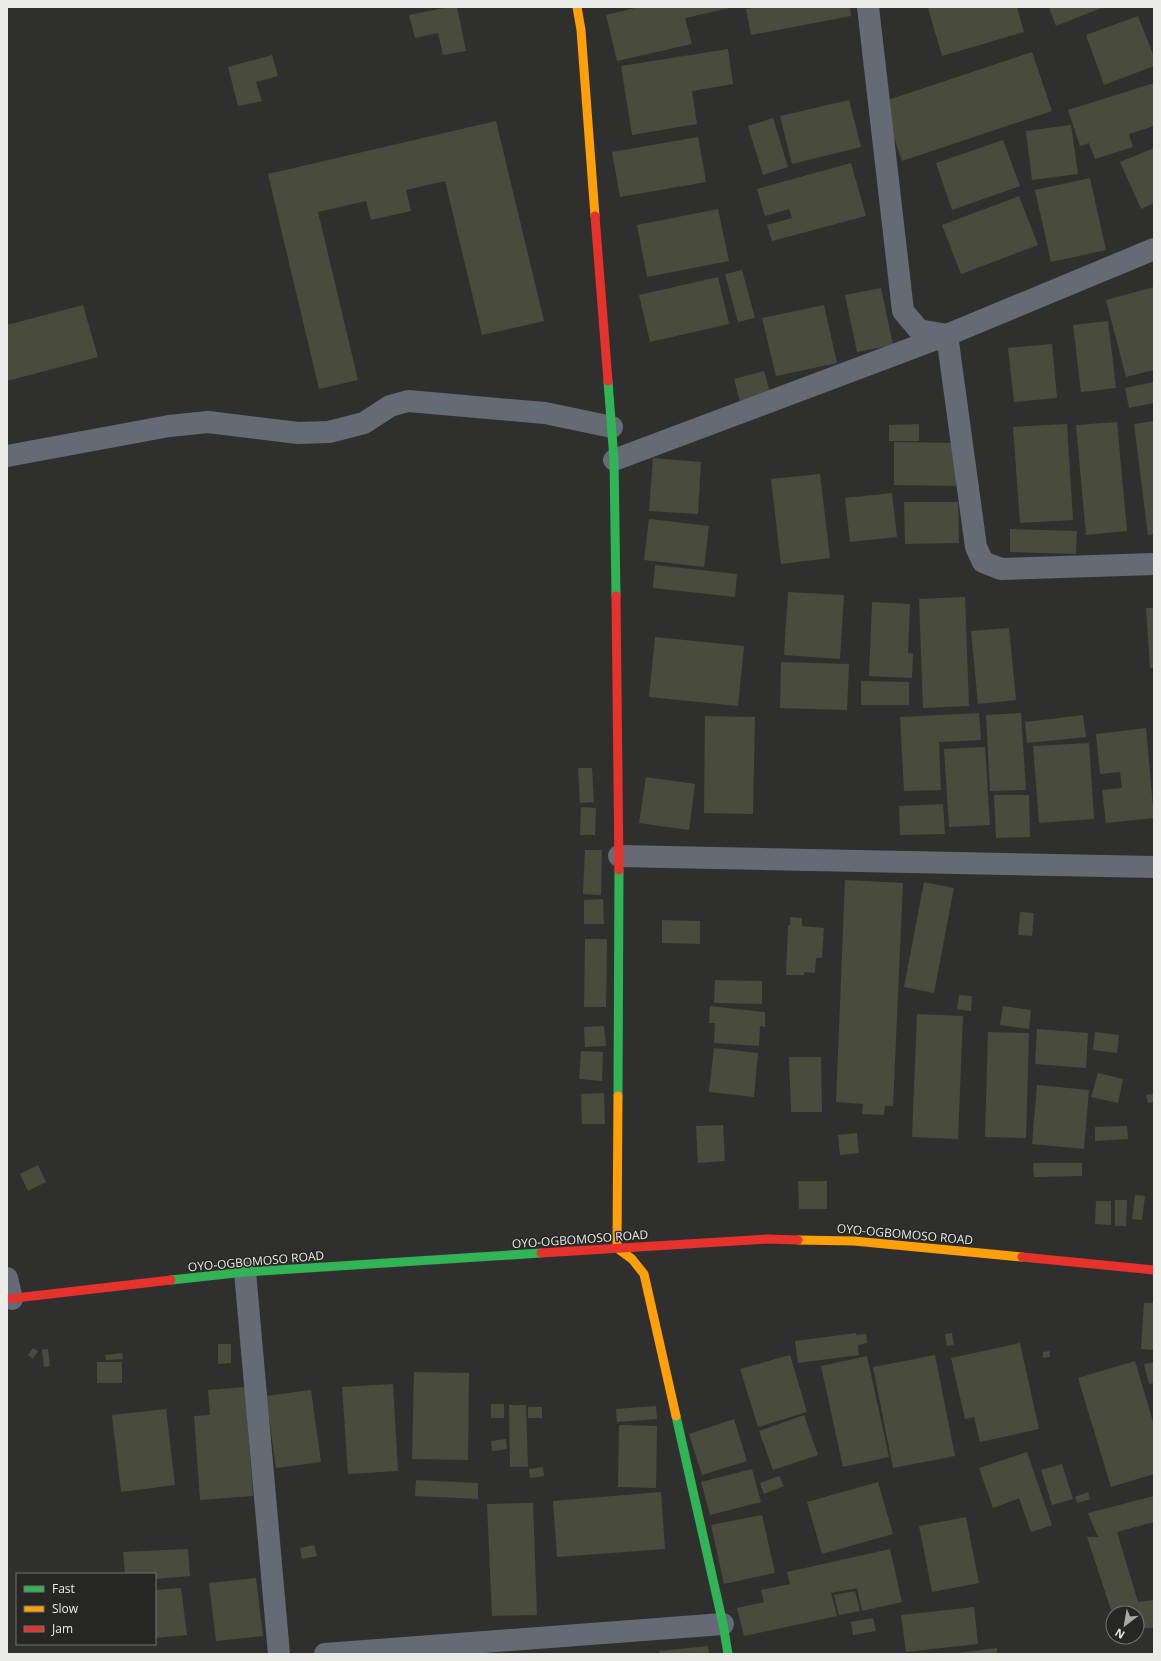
<svg xmlns="http://www.w3.org/2000/svg" width="1161" height="1661" font-family="'Open Sans',sans-serif">
  <style>
    .building { fill: #494b3d }
    .lines { fill: none; stroke-linecap: round; stroke-linejoin: round }
    .street { stroke: #646b74; stroke-width: 22 }
    .fast { stroke: #30b455; stroke-width: 9 }
    .slow { stroke: #ff9f0a; stroke-width: 9 }
    .jam { stroke: #e5322d; stroke-width: 9 }
    .labels { text-anchor: middle; dominant-baseline: central; stroke-width: 3; stroke-linejoin: round; paint-order: stroke }
    .street-label { font-size: 12px; fill: #ebebe8; stroke: #262722 }
  </style>
  <rect width="100%" height="100%" fill="#2f302d"/>
  <!-- building -->
  <g class="building">
    <path d="M449,7H457L466,51L443,55L438,33L415,38L409,15Z"/>
    <path d="M639,7H730V8L685,18L692,44L617,61L606,15Z"/>
    <path d="M758,7H850L851,16L751,35L746,9Z"/>
    <path d="M931,7H1017L1024,32L942,56L928,8Z"/>
    <path d="M1049,7H1104L1056,26Z"/>
    <path d="M1138,16L1154,57V66L1104,85L1086,35Z"/>
    <path d="M728,49L733,84L692,91L697,124L632,135L621,66Z"/>
    <path d="M1032,52L1052,111L902,161L882,102Z"/>
    <path d="M272,55L278,76L256,82L262,101L238,106L228,67Z"/>
    <path d="M1154,83V126L1129,134L1133,147L1095,159L1089,143L1080,146L1068,110Z"/>
    <path d="M849,100L861,147L792,164L780,116Z"/>
    <path d="M773,118L788,167L763,175L748,126Z"/>
    <path d="M496,121L544,321L482,335L445,181L406,190L411,211L371,220L366,201L318,212L358,380L319,389L268,174Z"/>
    <path d="M1071,125L1078,174L1032,180L1026,131Z"/>
    <path d="M698,137L706,182L620,197L612,152Z"/>
    <path d="M1003,140L1020,186L952,210L936,163Z"/>
    <path d="M1154,148V203L1141,209L1120,162Z"/>
    <path d="M851,163L866,216L772,241L767,225L792,218L789,209L765,216L757,189Z"/>
    <path d="M1090,178L1106,250L1051,262L1035,190Z"/>
    <path d="M1019,196L1038,245L961,274L942,225Z"/>
    <path d="M718,209L729,261L647,277L637,225Z"/>
    <path d="M742,270L755,318L738,322L725,274Z"/>
    <path d="M718,277L729,324L650,342L639,295Z"/>
    <path d="M1154,287V370L1126,377L1106,300Z"/>
    <path d="M881,288L893,345L857,352L845,295Z"/>
    <path d="M83,305L98,357L7,381V325Z"/>
    <path d="M824,305L837,363L776,376L762,318Z"/>
    <path d="M1108,321L1116,388L1081,392L1073,325Z"/>
    <path d="M1052,344L1057,398L1014,402L1008,348Z"/>
    <path d="M764,371L770,393L740,401L734,379Z"/>
    <path d="M1154,382V403L1129,408L1125,388Z"/>
    <path d="M1154,421V534L1148,535L1134,424Z"/>
    <path d="M1117,422L1127,531L1086,535L1076,425Z"/>
    <path d="M919,424V441H889V425Z"/>
    <path d="M1067,424L1073,520L1020,523L1013,427Z"/>
    <path d="M894,442L956,443V486L894,485Z"/>
    <path d="M653,458L701,462L698,514L649,511Z"/>
    <path d="M820,474L830,558L781,564L771,479Z"/>
    <path d="M892,493L897,537L850,542L845,498Z"/>
    <path d="M904,502H958L959,543L905,544Z"/>
    <path d="M649,519L709,526L704,567L644,560Z"/>
    <path d="M1010,529L1077,531L1076,554L1010,552Z"/>
    <path d="M655,565L737,574L735,597L653,588Z"/>
    <path d="M788,592L844,595L840,659L784,655Z"/>
    <path d="M965,597L969,706L923,708L919,599Z"/>
    <path d="M872,602L910,604L908,653L913,654L912,678L869,676Z"/>
    <path d="M1146,608H1154V668H1150Z"/>
    <path d="M1009,628L1016,700L978,704L971,631Z"/>
    <path d="M655,637L744,646L738,706L649,697Z"/>
    <path d="M781,662L849,664L847,710L780,708Z"/>
    <path d="M861,681L909,682V705H861Z"/>
    <path d="M979,713L981,740L939,742L941,790L904,791L900,717Z"/>
    <path d="M1021,713L1026,790L990,791L986,715Z"/>
    <path d="M1083,715L1086,737L1027,743L1025,722Z"/>
    <path d="M705,716L755,717L753,814L704,813Z"/>
    <path d="M1146,728L1154,818L1106,823L1102,790L1122,788L1120,772L1100,774L1096,734Z"/>
    <path d="M1089,743L1094,819L1039,823L1033,746Z"/>
    <path d="M985,747L990,825L949,827L944,749Z"/>
    <path d="M578,768H592L594,802L580,803Z"/>
    <path d="M646,777L695,784L689,830L639,823Z"/>
    <path d="M994,795H1029L1030,837L996,838Z"/>
    <path d="M943,804L945,834L900,835L899,806Z"/>
    <path d="M581,807L596,808L595,835H580Z"/>
    <path d="M585,850H602L601,895L583,894Z"/>
    <path d="M845,880L903,883L893,1106H885L884,1115L862,1114L863,1104L836,1102Z"/>
    <path d="M924,882L954,888L934,993L904,987Z"/>
    <path d="M603,899L604,924H584V900Z"/>
    <path d="M1020,912L1034,913L1032,936L1018,935Z"/>
    <path d="M790,917L802,918V926L824,928L822,958H816L815,973L804,972V975H786L788,925H790Z"/>
    <path d="M662,920L700,921V944L662,943Z"/>
    <path d="M585,939H607L606,1007H584Z"/>
    <path d="M715,980L762,981V1004L714,1003Z"/>
    <path d="M959,995L972,996L971,1011L957,1009Z"/>
    <path d="M710,1006L765,1012V1027L760,1026L759,1046L714,1043L715,1023H709Z"/>
    <path d="M1003,1006L1031,1010L1029,1029L1000,1025Z"/>
    <path d="M917,1014L963,1016L958,1139L912,1137Z"/>
    <path d="M604,1026L606,1046L585,1047L584,1027Z"/>
    <path d="M1037,1029L1088,1033L1086,1068L1035,1064Z"/>
    <path d="M988,1032L1029,1033L1026,1138L985,1137Z"/>
    <path d="M1095,1032L1119,1035L1117,1053L1093,1050Z"/>
    <path d="M714,1048L758,1053L754,1097L709,1092Z"/>
    <path d="M581,1051L603,1052L602,1081L579,1079Z"/>
    <path d="M789,1057H821L822,1112H791Z"/>
    <path d="M1098,1073L1123,1079L1118,1103L1091,1097Z"/>
    <path d="M1037,1085L1089,1090L1084,1149L1032,1144Z"/>
    <path d="M604,1093L605,1124H582L581,1094Z"/>
    <path d="M1154,1094V1102L1148,1103L1146,1095Z"/>
    <path d="M723,1125L725,1161L698,1163L696,1126Z"/>
    <path d="M1127,1126L1128,1139L1095,1141V1127Z"/>
    <path d="M857,1133L859,1153L840,1155L838,1135Z"/>
    <path d="M1033,1163H1082V1176L1034,1177Z"/>
    <path d="M38,1165L46,1182L28,1191L20,1174Z"/>
    <path d="M798,1181H827V1209H799Z"/>
    <path d="M1135,1195L1145,1196L1142,1220L1132,1219Z"/>
    <path d="M1115,1200H1127L1126,1226H1115Z"/>
    <path d="M1096,1201H1111V1225L1095,1224Z"/>
    <path d="M1144,1303H1154V1350L1141,1349Z"/>
    <path d="M856,1333V1335L866,1334L867,1343L858,1345L859,1355L798,1363L795,1341Z"/>
    <path d="M952,1333L954,1345L947,1346L945,1334Z"/>
    <path d="M1020,1343L1039,1429L980,1442L974,1417L965,1419L951,1358Z"/>
    <path d="M218,1344H231V1363L218,1364Z"/>
    <path d="M33,1348L38,1351L33,1359L28,1355Z"/>
    <path d="M48,1349L50,1366L44,1367L42,1350Z"/>
    <path d="M1050,1351V1357L1043,1358V1352Z"/>
    <path d="M122,1353L123,1359L106,1360L105,1355Z"/>
    <path d="M790,1355L807,1412L758,1427L740,1369Z"/>
    <path d="M935,1355L955,1456L893,1468L873,1367Z"/>
    <path d="M867,1356L889,1457L843,1467L821,1366Z"/>
    <path d="M1135,1361L1154,1425V1474L1111,1487L1078,1378Z"/>
    <rect x="97" y="1362" width="25" height="21"/>
    <path d="M1154,1362V1383L1149,1384L1144,1364Z"/>
    <path d="M414,1372L469,1373L468,1460L412,1459Z"/>
    <path d="M393,1384L398,1471L348,1474L342,1387Z"/>
    <path d="M245,1387L253,1496L200,1500L194,1416L210,1415L208,1390Z"/>
    <path d="M311,1390L321,1462L276,1468L266,1396Z"/>
    <rect x="491" y="1404" width="13" height="14"/>
    <path d="M509,1405H526L528,1467H510Z"/>
    <path d="M656,1406L657,1419L617,1422L616,1409Z"/>
    <rect x="528" y="1407" width="14" height="11"/>
    <path d="M166,1409L175,1485L121,1492L112,1415Z"/>
    <path d="M804,1415L818,1455L773,1470L759,1431Z"/>
    <path d="M734,1419L747,1461L702,1475L689,1434Z"/>
    <path d="M619,1425L657,1426L656,1488L618,1487Z"/>
    <path d="M506,1439L507,1449L492,1451L491,1441Z"/>
    <path d="M1027,1452L1052,1525L1031,1532L1019,1498L993,1508L979,1468Z"/>
    <path d="M1062,1464L1073,1499L1052,1505L1041,1470Z"/>
    <path d="M543,1467L544,1476L530,1478L529,1469Z"/>
    <path d="M752,1469L761,1502L710,1515L701,1482Z"/>
    <path d="M779,1476L784,1486L764,1494L760,1483Z"/>
    <path d="M416,1480L478,1483V1499L415,1496Z"/>
    <path d="M878,1482L893,1534L822,1554L807,1502Z"/>
    <path d="M661,1492L665,1549L557,1557L553,1501Z"/>
    <path d="M1088,1492L1090,1499L1077,1503L1075,1497Z"/>
    <path d="M1154,1496V1522L1117,1532L1138,1602L1154,1600V1628H1137V1613H1112L1087,1537H1098L1088,1513Z"/>
    <path d="M533,1503L537,1615L492,1616L487,1504Z"/>
    <path d="M762,1515L775,1573L724,1584L711,1525Z"/>
    <path d="M966,1517L979,1583L932,1592L919,1526Z"/>
    <path d="M314,1545L317,1556L302,1559L300,1548Z"/>
    <path d="M188,1549L190,1576L155,1579V1574H125L123,1552Z"/>
    <path d="M890,1549L902,1602L862,1611L857,1588L831,1593L837,1616L744,1636L737,1608L764,1602L761,1590L790,1584L787,1572Z"/>
    <path d="M256,1578L263,1636L216,1641L209,1583Z"/>
    <path d="M181,1588L187,1635L155,1638V1590Z"/>
    <path d="M855,1591L860,1611L839,1615L834,1595Z"/>
    <path d="M974,1607L978,1644L906,1652L901,1615Z"/>
    <path d="M873,1618L876,1631L853,1635L851,1622Z"/>
    <path d="M708,1646L709,1654H660L659,1651Z"/>
    <path d="M997,1648V1654H958V1653Z"/>
  </g>
  <g class="lines">
    <!-- street -->
    <g class="street">
      <path d="M868,7L903,311L919,330L947,335L976,547L983,562L1001,569L1154,564"/>
      <path d="M7,456L169,426L208,422L298,433L329,432L364,423L390,406L408,401L545,413L612,427"/>
      <path d="M614,460L947,335L1154,249"/>
      <path d="M619,856L1154,867"/>
      <path d="M245,1272L279,1654"/>
      <path d="M7,1278L12,1299"/>
      <path d="M325,1654L723,1624"/>
    </g>
    <!-- fast -->
    <g class="fast">
      <path d="M608,381L614,460L616,596"/>
      <path d="M618,1096L619,870"/>
      <path d="M171,1280L245,1272L541,1253"/>
      <path d="M676,1416L723,1624L728,1654"/>
    </g>
    <!-- slow -->
    <g class="slow">
      <path d="M577,7L581,30L595,216"/>
      <path d="M618,1096L617,1248L632,1259L644,1274L676,1416"/>
      <path d="M798,1240L854,1241L1022,1257"/>
    </g>
    <!-- jam -->
    <g class="jam">
      <path d="M595,216L608,381"/>
      <path d="M616,596L619,870"/>
      <path d="M541,1253L767,1239L798,1240"/>
      <path d="M1022,1257L1154,1270"/>
      <path d="M7,1299L171,1280"/>
    </g>
  </g>
  <g class="labels">
    <!-- street labels -->
    <g class="street-label">
      <text transform="translate(905 1234) rotate(5)">OYO-OGBOMOSO ROAD</text>
      <text transform="translate(580 1239) rotate(-4)">OYO-OGBOMOSO ROAD</text>
      <text transform="translate(256 1261) rotate(-5)">OYO-OGBOMOSO ROAD</text>
    </g>
  </g>
  <!-- border -->
  <rect width="1161" height="1661" fill="none" stroke="#ebebe8" stroke-width="16"/>
  <!-- legend -->
  <rect x="16" y="1573" width="140" height="72" fill="#262722" stroke="#757571"/>
  <rect x="24" y="1586" width="20" height="6" fill="#30b455" stroke="#757571"/>
  <text x="52" y="1593" font-size="12" fill="#ebebe8">Fast</text>
  <rect x="24" y="1606" width="20" height="6" fill="#ff9f0a" stroke="#757571"/>
  <text x="52" y="1613" font-size="12" fill="#ebebe8">Slow</text>
  <rect x="24" y="1626" width="20" height="6" fill="#e5322d" stroke="#757571"/>
  <text x="52" y="1633" font-size="12" fill="#ebebe8">Jam</text>
  <!-- north arrow -->
  <g transform="translate(1125 1625) rotate(211)"><circle r="19" fill="#262722" stroke="#757571"/>
  <path d="M0-3L7 15L0 10L-7 15Z" fill="#a9aaa7"/>
  <text y="-6" font-size="11" font-weight="bold" text-anchor="middle" fill="#ebebe8">N</text>
  </g>
</svg>
